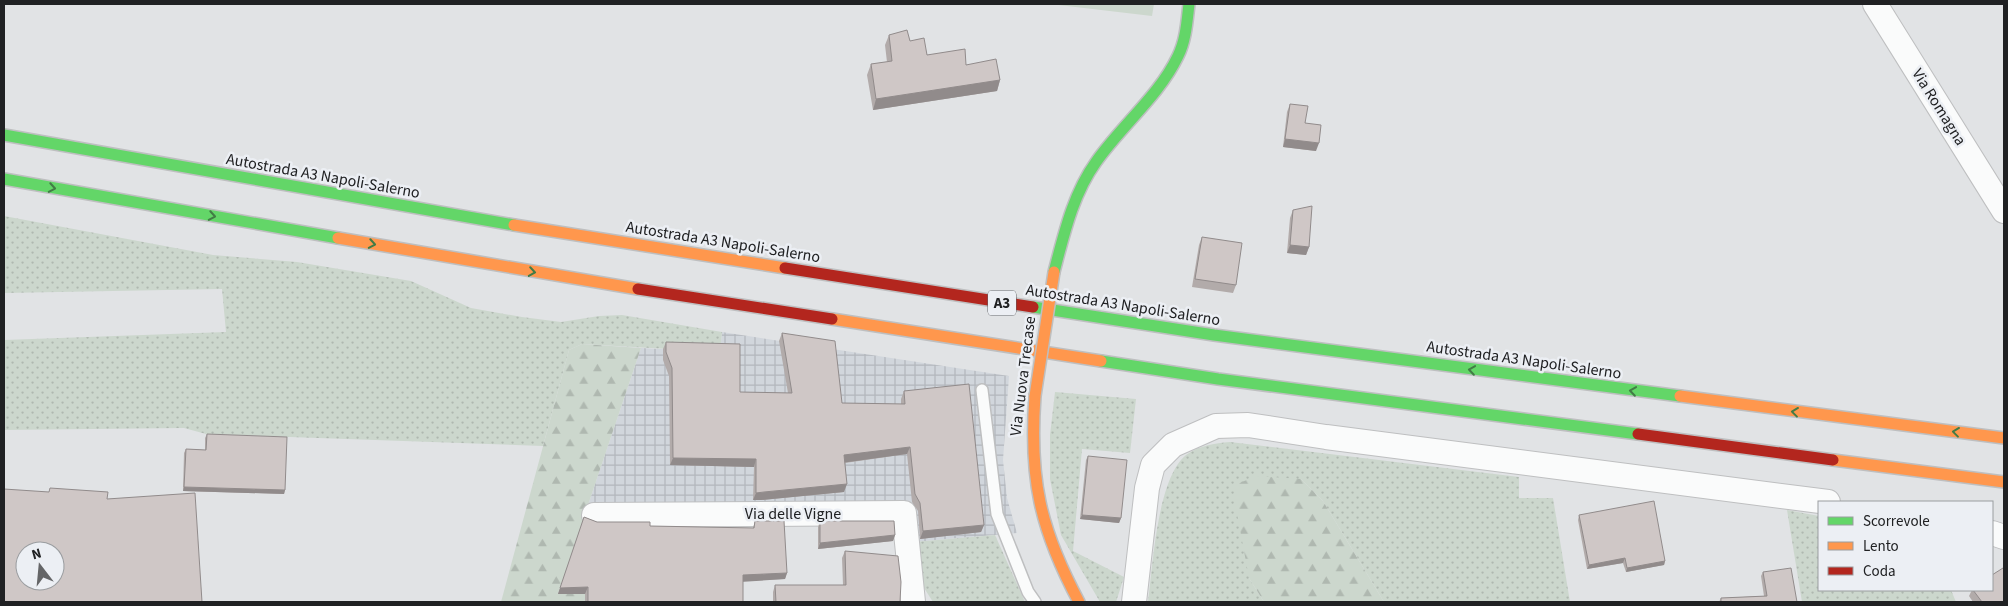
<svg xmlns="http://www.w3.org/2000/svg" width="2008" height="606" font-family="'Source Sans 3',sans-serif">
  <style>
    .industrial { fill: url(#industrial-grid) }
    .grass { fill: url(#grass-dots) }
    .forest { fill: url(#forest-firs) }
    .green { fill: #ccd7cd }
    .lines { fill: none; stroke-linecap: round; stroke-linejoin: round }
    .lane-casing { stroke: #bebfc0; stroke-width: 14 }
    .street-casing { stroke: #bebfc0; stroke-width: 26 }
    .fast-casing { stroke: #bebfc0; stroke-width: 14 }
    .slow-casing { stroke: #bebfc0; stroke-width: 14 }
    .jam-casing { stroke: #bebfc0; stroke-width: 14 }
    .lane { stroke: #fafbfb; stroke-width: 11 }
    .street { stroke: #fafbfb; stroke-width: 24 }
    .fast { stroke: #63d668; stroke-width: 11 }
    .slow { stroke: #ff974d; stroke-width: 11 }
    .jam { stroke: #b3261e; stroke-width: 11 }
    .slow-bridge-casing { stroke: #bebfc0; stroke-width: 14; stroke-linecap: butt }
    .slow-bridge { stroke: #ff974d; stroke-width: 11 }
    .wall { fill: #b2abaa }
    .shaded-wall { fill: #918b8b }
    .building { fill: #cfc7c6; stroke: #918b8b; fill-rule: evenodd }
    .oneway { stroke: #427c46 }
    .labels { text-anchor: middle; dominant-baseline: central; stroke-width: 5; stroke-linejoin: round; paint-order: stroke }
    .shield { fill: #eceff4; stroke: #5d5f62; stroke-width: 1 }
    .shield-label { font-size: 15px; font-weight: bold; fill: #202123 }
    .street-label { font-size: 16px; fill: #202123; stroke: #eceff4 }
  </style>
  <defs>
    <pattern id="industrial-grid" width="8" height="8" patternUnits="userSpaceOnUse" patternTransform="scale(1.25)"><rect width="8" height="8" fill="#d1d6dc"/><path d="M0 4h8M4 0v8" fill="none" stroke="#b3b7bc"/></pattern>
    <pattern id="grass-dots" width="8" height="8" patternUnits="userSpaceOnUse" patternTransform="scale(1.25)"><rect width="8" height="8" fill="#ccd7cd"/><path d="M2 2h.1M6 6h.1" fill="none" stroke="#afb8b0" stroke-width="1.8" stroke-linecap="round"/></pattern>
    <pattern id="forest-firs" width="22" height="20" patternUnits="userSpaceOnUse" patternTransform="scale(1.25)"><rect width="22" height="20" fill="#ccd7cd"/><path d="M5 1l3.5 6h-7zM16 11l3.5 6h-7z" fill="#afb8b0"/></pattern>
  </defs>
  <rect width="100%" height="100%" fill="#e1e3e5"/>
  <!-- industrial -->
  <path class="industrial" d="M722,332L1009,376L1003,460L1007,498L1017,533L914,542L912,505L652,504L650,594H558L641,348L720,352Z"/>
  <!-- grass -->
  <g class="grass">
    <path d="M4,216L213,255L297,262L411,281L471,308L522,317L561,322L599,316L622,315L722,332L720,352L582,344L569,350L543,446L206,434L184,428L4,430V340L226,332L222,289L4,293Z"/>
    <path d="M1055,392L1136,399L1130,453L1082,449L1073,551L1124,577L1116,602H1100L1061,535L1050,479V435Z"/>
    <path d="M1230,442L1519,477V498H1553L1570,602H1384L1323,501L1301,479L1249,578L1264,602H1148C1153,565 1157,479 1186,455C1198,446 1215,443 1230,442Z"/>
    <path d="M1787,510L1819,516V590H1951L1956,602H1802Z"/>
    <path d="M995,535L1025,602H933L919,580L914,542Z"/>
  </g>
  <!-- forest -->
  <g class="forest">
    <path d="M582,344L641,348L558,594H589L586,602H501L569,350Z"/>
    <path d="M1256,476L1301,479L1323,501L1384,602H1264L1249,578L1236,508L1235,485Z"/>
  </g>
  <!-- green -->
  <path class="green" d="M1050,4H1154L1152,16Z"/>
  <g class="lines">
    <defs>
      <path id="lane" d="M982,390L997,514L1028,592L1035,602"/>
      <g id="street">
        <path d="M1875,4L2004,211"/>
        <path d="M594,515L904,513L913,602"/>
        <path d="M1992,533L2004,537"/>
        <path d="M1134,602L1147,488L1153,465L1173,445L1216,426L1248,425L1326,437L1828,502"/>
      </g>
      <g id="fast">
        <path d="M4,135L514,225"/>
        <path d="M4,179L338,238"/>
        <path d="M1054,272C1064,234 1073,194 1096,162C1121,126 1159,96 1178,56C1186,40 1187,21 1189,4"/>
        <path d="M1033,307L1214,335L1680,396"/>
        <path d="M1101,361L1218,379L1638,434"/>
      </g>
      <g id="slow">
        <path d="M514,225L785,268"/>
        <path d="M338,238L638,289"/>
        <path d="M832,319L1101,361"/>
        <path d="M1035,396C1029,479 1040,529 1079,602"/>
        <path d="M1680,396L2004,438"/>
        <path d="M1833,460L2004,482"/>
      </g>
      <g id="jam">
        <path d="M785,268L1033,307"/>
        <path d="M638,289L832,319"/>
        <path d="M1638,434L1833,460"/>
      </g>
    </defs>
    <!-- lane casing -->
    <use href="#lane" class="lane-casing"/>
    <!-- street casing -->
    <use href="#street" class="street-casing"/>
    <!-- fast casing -->
    <use href="#fast" class="fast-casing"/>
    <!-- slow casing -->
    <use href="#slow" class="slow-casing"/>
    <!-- jam casing -->
    <use href="#jam" class="jam-casing"/>
    <!-- lane -->
    <use href="#lane" class="lane"/>
    <!-- street -->
    <use href="#street" class="street"/>
    <!-- fast -->
    <use href="#fast" class="fast"/>
    <!-- slow -->
    <use href="#slow" class="slow"/>
    <!-- jam -->
    <use href="#jam" class="jam"/>
    <defs>
      <path id="slow-bridge" d="M1035,396L1054,272"/>
    </defs>
    <!-- slow-bridge casing -->
    <use href="#slow-bridge" class="slow-bridge-casing"/>
    <!-- slow-bridge -->
    <use href="#slow-bridge" class="slow-bridge"/>
  </g>
  <!-- wall -->
  <g class="wall">
    <path d="M889,35L910,41L927,55L966,65L1000,80L997,91L873,110L867,75L871,64L887,62L885,45Z"/>
    <path d="M1290,104L1305,123L1316,151L1283,147L1287,112Z"/>
    <path d="M1293,210L1309,247L1306,255L1287,253L1290,218Z"/>
    <path d="M1202,237L1236,285L1233,293L1192,287L1199,245Z"/>
    <path d="M782,333L842,403L901,404V399L904,391L984,525L981,532L920,539L918,511L912,502L907,454L845,463L844,492L761,500H753L754,467L670,465L669,376L663,360V349L666,342L740,392L788,393L779,341Z"/>
    <path d="M207,434L285,490L284,494L183,491L184,453L186,449L205,450V438Z"/>
    <path d="M1088,456L1121,518L1119,523L1080,519L1086,460Z"/>
    <path d="M1579,515L1665,561L1664,565L1626,572L1623,563L1587,569L1578,520Z"/>
    <path d="M584,517L597,522L650,526L753,528L755,521L787,573L785,579L743,581V602H585V594H558Z"/>
    <path d="M820,521L895,535L893,541L818,549V527Z"/>
    <path d="M845,551L900,602H773V592L775,585H843L842,558Z"/>
    <path d="M1763,572L1797,602H1719L1721,598L1764,596L1761,576Z"/>
    <path d="M1972,590H1992L2004,602H1973L1969,596Z"/>
  </g>
  <!-- shaded-wall -->
  <g class="shaded-wall">
    <path d="M1000,80L997,91L873,110L876,99Z"/>
    <path d="M1285,139L1319,143L1316,151L1283,147Z"/>
    <path d="M1290,245L1309,247L1306,255L1287,253Z"/>
    <path d="M910,447L907,454L841,463L844,455Z"/>
    <path d="M673,458L756,459L754,467L670,465Z"/>
    <path d="M847,484L844,492L761,500H753L756,493Z"/>
    <path d="M184,487L285,490L284,494L183,491Z"/>
    <path d="M1082,515L1121,518L1119,523L1080,519Z"/>
    <path d="M984,525L981,532L920,539L923,531Z"/>
    <path d="M895,535L893,541L818,549L820,543Z"/>
    <path d="M1625,558L1623,563L1587,569L1589,565Z"/>
    <path d="M1665,561L1664,565L1626,572L1627,568Z"/>
    <path d="M787,573L785,579L740,582L743,575Z"/>
    <path d="M588,587L585,594H558L560,588Z"/>
  </g>
  <!-- building -->
  <g class="building">
    <path d="M907,30L910,41L924,38L927,55L965,49L966,65L996,59L1000,80L876,99L871,64L892,61L889,35Z"/>
    <path d="M1290,104L1308,106L1305,123L1321,125L1319,143L1285,139Z"/>
    <path d="M1312,206L1309,247L1290,245L1293,210Z"/>
    <path d="M1202,237L1242,243L1236,285L1195,279Z"/>
    <path d="M782,333L835,341L842,403L905,404L904,391L969,384L984,525L923,531L920,503L915,494L910,447L844,455L847,484L764,492L756,493V459L673,458L672,368L666,352V342L740,344V392L792,393Z"/>
    <path d="M207,434L287,437L285,490L184,487L186,449L206,450Z"/>
    <path d="M1088,456L1127,460L1121,518L1082,515Z"/>
    <path d="M50,488L108,492L107,499L195,493L202,602H4V489L49,492ZM25,551H55V581H25Z"/>
    <path d="M1654,501L1665,561L1627,568L1625,558L1589,565L1579,515Z"/>
    <path d="M584,517L597,522H650V526L754,528L755,521H784L787,573L743,575V602H588V587L560,588Z"/>
    <path d="M820,521H894L895,535L820,543Z"/>
    <path d="M845,551L898,556L901,582L900,602H776L775,585H846Z"/>
    <path d="M1791,568L1797,602H1721V598L1767,596L1763,572Z"/>
    <path d="M2003,568L2004,569V602H1982L1973,590H1992V575Z"/>
  </g>
  <!-- one-way arrows -->
  <defs><path id="oneway-chevron" d="M-2-3.5L2.5 0L-2 3.5" fill="none" stroke-width="1.6" stroke-linecap="round" stroke-linejoin="round" transform="scale(1.25)"/></defs>
  <g class="oneway">
    <use href="#oneway-chevron" transform="translate(52 188) rotate(10)"/>
    <use href="#oneway-chevron" transform="translate(212 216) rotate(10)"/>
    <use href="#oneway-chevron" transform="translate(372 244) rotate(10)"/>
    <use href="#oneway-chevron" transform="translate(532 272) rotate(9)"/>
    <use href="#oneway-chevron" transform="translate(1472 370) rotate(-172)"/>
    <use href="#oneway-chevron" transform="translate(1633 391) rotate(-172)"/>
    <use href="#oneway-chevron" transform="translate(1795 412) rotate(-173)"/>
    <use href="#oneway-chevron" transform="translate(1956 432) rotate(-173)"/>
  </g>
  <g class="labels">
    <!-- shield labels -->
    <rect class="shield" x="988" y="290.5" width="28" height="25" rx="4"/>
    <g class="shield-label">
      <text x="1002" y="303">A3</text>
    </g>
    <!-- street labels -->
    <g class="street-label">
      <text transform="translate(1939 107) rotate(58)">Via Romagna</text>
      <text transform="translate(323 176) rotate(10)">Autostrada A3 Napoli-Salerno</text>
      <text transform="translate(723 242) rotate(9)">Autostrada A3 Napoli-Salerno</text>
      <text transform="translate(1123 305) rotate(9)">Autostrada A3 Napoli-Salerno</text>
      <text transform="translate(1524 360) rotate(8)">Autostrada A3 Napoli-Salerno</text>
      <text transform="translate(1023 376) rotate(-83)">Via Nuova Trecase</text>
      <text x="793" y="514">Via delle Vigne</text>
    </g>
  </g>
  <!-- border -->
  <rect width="2008" height="606" fill="none" stroke="#202123" stroke-width="10"/>
  <!-- legend -->
  <rect x="1818" y="501" width="175" height="90" fill="#eceff4" stroke="#9a9da0"/>
  <rect x="1828" y="517" width="25" height="8" fill="#63d668" stroke="#9a9da0"/>
  <text x="1863" y="526" font-size="15" fill="#202123">Scorrevole</text>
  <rect x="1828" y="542" width="25" height="8" fill="#ff974d" stroke="#9a9da0"/>
  <text x="1863" y="551" font-size="15" fill="#202123">Lento</text>
  <rect x="1828" y="567" width="25" height="8" fill="#b3261e" stroke="#9a9da0"/>
  <text x="1863" y="576" font-size="15" fill="#202123">Coda</text>
  <!-- north arrow -->
  <g transform="translate(40 566) rotate(344)"><circle r="24" fill="#eceff4" stroke="#9a9da0"/>
  <path d="M0-4L9 19L0 12L-9 19Z" fill="#646567"/>
  <text y="-8" font-size="14" font-weight="bold" text-anchor="middle" fill="#202123">N</text>
  </g>
</svg>
